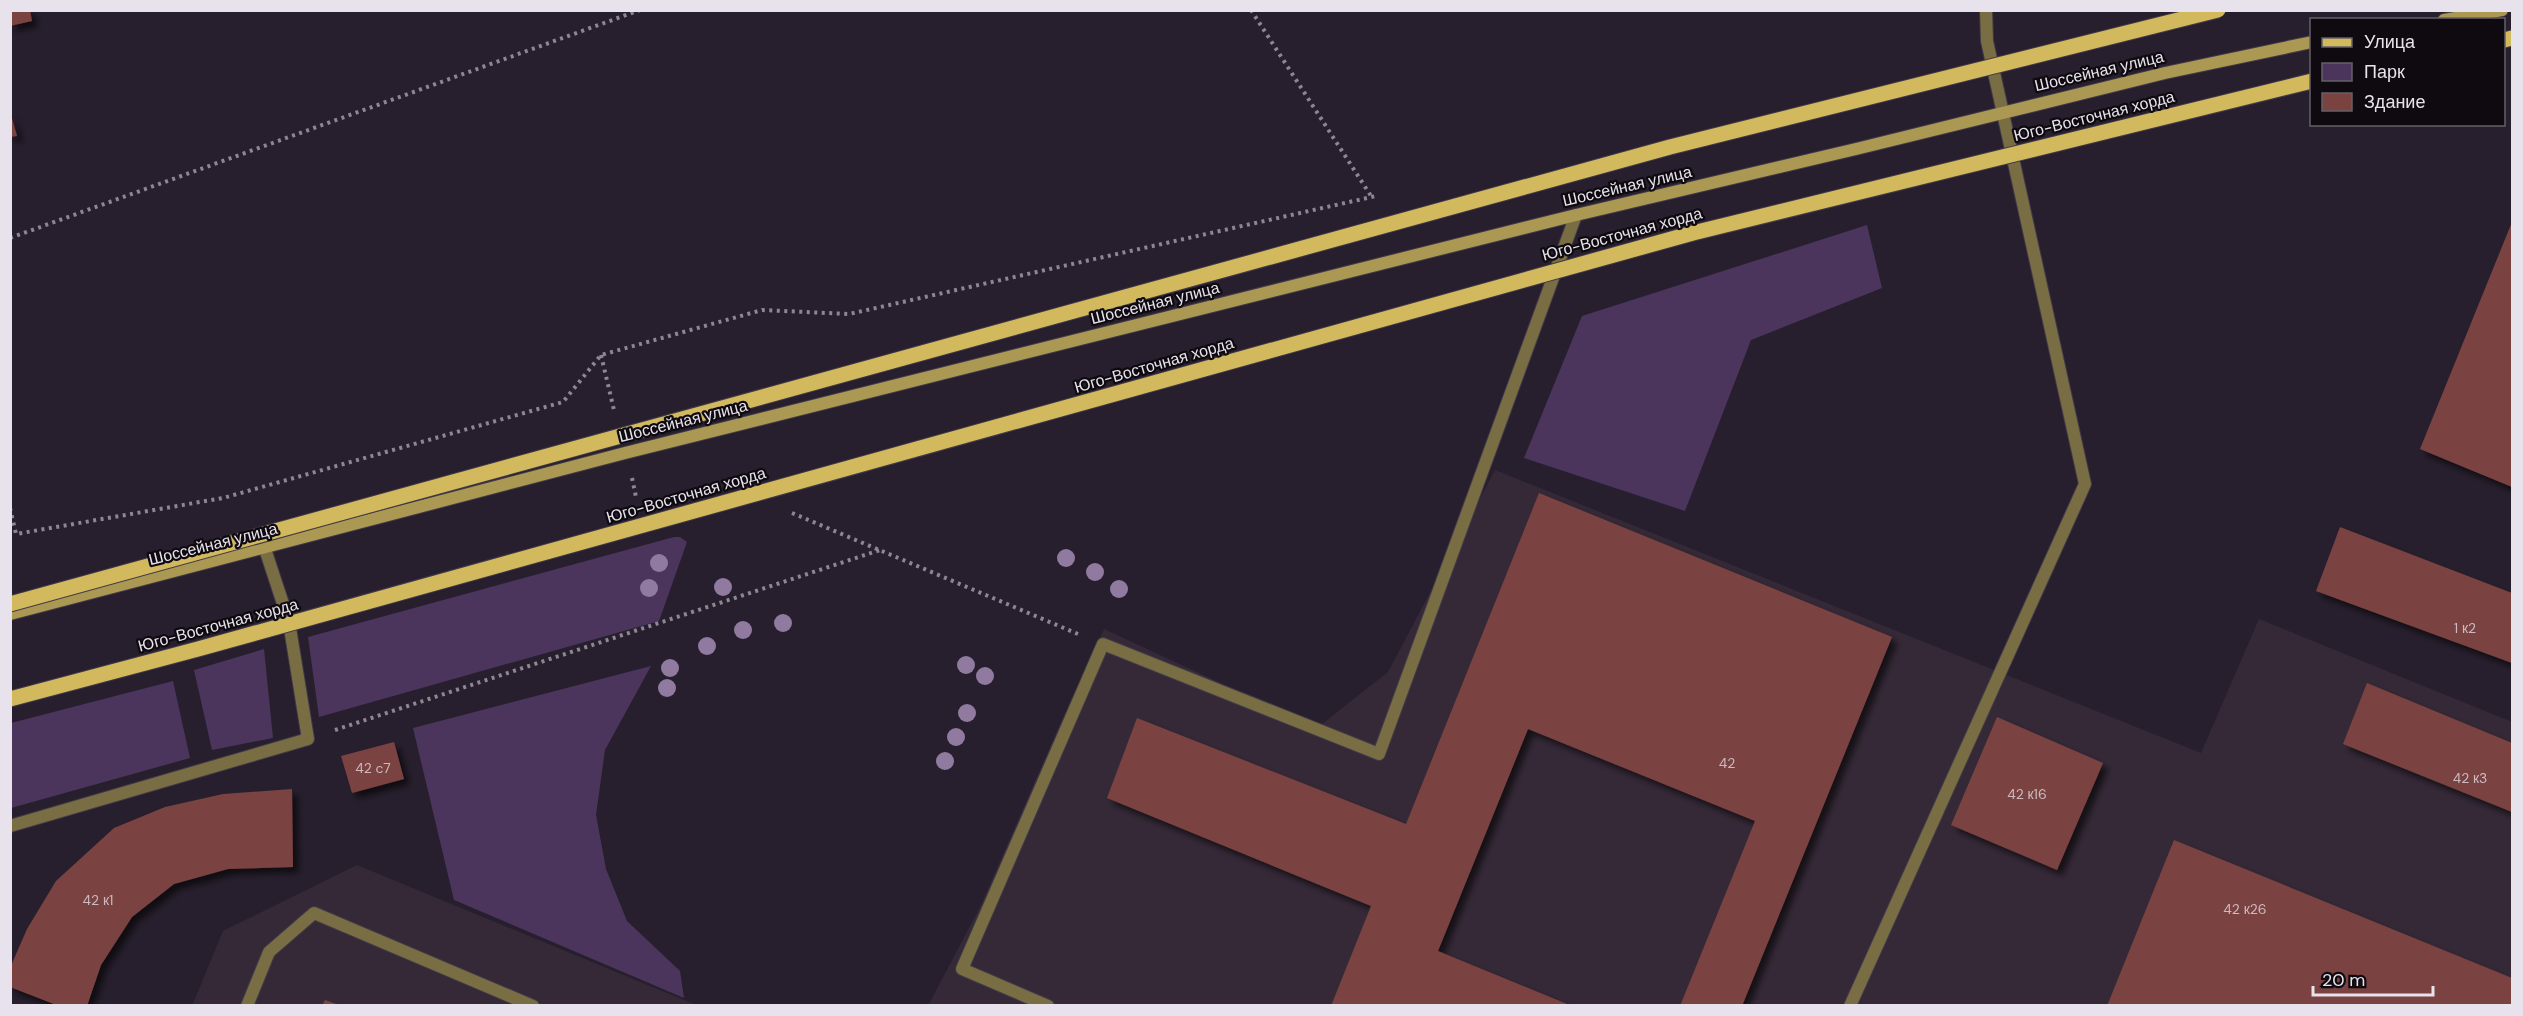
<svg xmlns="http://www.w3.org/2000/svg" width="2523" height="1016" font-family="'DM Sans',sans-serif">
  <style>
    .industrial { fill: #352937 }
    .green { fill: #4b355c }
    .building { fill: #7a4340; filter: url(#shadow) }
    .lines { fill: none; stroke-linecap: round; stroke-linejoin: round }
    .service-casing { stroke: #423a48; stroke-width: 14 }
    .secondary-casing { stroke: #423a48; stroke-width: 14 }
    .primary-casing { stroke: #423a48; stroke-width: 17 }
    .path { stroke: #8e8793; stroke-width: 4; stroke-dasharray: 3 4.5; stroke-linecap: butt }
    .service { stroke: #796e43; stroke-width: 12 }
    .secondary { stroke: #ab9852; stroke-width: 12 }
    .primary { stroke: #d2b95d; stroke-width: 15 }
    .primary-bridge-casing { stroke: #423a48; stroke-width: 17; stroke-linecap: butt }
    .primary-bridge { stroke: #d2b95d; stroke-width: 15 }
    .tree { fill: #907aa0 }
    .labels { text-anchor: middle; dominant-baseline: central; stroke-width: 4.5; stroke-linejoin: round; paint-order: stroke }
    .number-label { font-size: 14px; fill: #ccbac0 }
    .street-label { font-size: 16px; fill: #e7e2eb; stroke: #0e0a10 }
  </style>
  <defs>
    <filter id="shadow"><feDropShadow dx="5.5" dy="5.5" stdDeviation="3" flood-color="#0009"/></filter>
  </defs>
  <rect width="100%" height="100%" fill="#271f2d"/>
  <!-- industrial -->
  <g class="industrial">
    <path d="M1495,470L2201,753L2259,619L2512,722V1005L928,1006L981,905L1065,713L1104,629L1317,728L1388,672Z"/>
    <path d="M357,865L696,1005L192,1006L223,931Z"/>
  </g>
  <!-- green -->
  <g class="green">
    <path d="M1867,225L1882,288L1751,340L1685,511L1524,458L1582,316Z"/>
    <path d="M674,537H680L687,542L659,621L319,717L308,637Z"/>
    <path d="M264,649L273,738L212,750L194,670Z"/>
    <path d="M651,666L605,750L596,815L606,869L627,921L680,971L684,998L454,900L413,728Z"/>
    <path d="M173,681L190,758L11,808V723Z"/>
  </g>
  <!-- building -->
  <g class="building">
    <path d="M10,10H30L32,21L10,26Z"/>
    <path d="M10,111L17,136L10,137Z"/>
    <path d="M2512,222V487L2420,449Z"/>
    <path d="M1539,493L1892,637L1742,1006H1680L1755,821L1528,729L1438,951L1572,1006H1331L1371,906L1107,798L1137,718L1406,824Z"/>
    <path d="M2340,527L2512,593V663L2316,591Z"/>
    <path d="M2367,683L2512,743V812L2343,744Z"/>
    <path d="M1997,717L2103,763L2057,870L1951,825Z"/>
    <path d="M394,742L404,779L352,793L341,756Z"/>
    <path d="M292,789L293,867L228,869L174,884L132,917L101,965L87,1006H59L10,987V968L27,929L56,881L114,828L165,807L223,794Z"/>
    <path d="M2174,840L2512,978V1006H2107Z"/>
    <path d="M325,1000L339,1005V1006H322Z"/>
  </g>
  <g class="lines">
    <defs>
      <g id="service">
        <path d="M10,826L308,739L289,622L265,549"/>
        <path d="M247,1006L269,952L314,913L533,1006"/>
        <path d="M1048,1006L962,969L1103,644L1379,754L1576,215"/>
        <path d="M1850,1006L2085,484L1987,41L1986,10"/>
      </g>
      <g id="secondary">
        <path d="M2444,20L2502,10"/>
        <path d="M10,614L625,453L1576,215L1856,149L2165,73L2312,42"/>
      </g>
      <path id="primary" d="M2504,40L2512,38"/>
    </defs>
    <!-- service casing -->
    <use href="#service" class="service-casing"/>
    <!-- secondary casing -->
    <use href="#secondary" class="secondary-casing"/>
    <!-- primary casing -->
    <use href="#primary" class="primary-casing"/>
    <!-- path -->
    <g class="path">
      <path d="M1251,10L1371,196"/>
      <path d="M10,238L640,10"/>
      <path d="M601,355L614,410"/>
      <path d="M632,478L636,497"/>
      <path d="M10,508L16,534L223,498L563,402L601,355L762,310L849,314L1376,196"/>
      <path d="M792,513L1078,634"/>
      <path d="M335,730L880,550"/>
    </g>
    <!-- service -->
    <use href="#service" class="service"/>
    <!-- secondary -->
    <use href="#secondary" class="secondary"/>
    <!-- primary -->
    <use href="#primary" class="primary"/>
    <defs>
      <g id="primary-bridge">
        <path d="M10,604L1670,147L2218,10"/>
        <path d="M10,699L198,649L1693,233L2312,81"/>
      </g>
    </defs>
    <!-- primary-bridge casing -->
    <use href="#primary-bridge" class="primary-bridge-casing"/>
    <!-- primary-bridge -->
    <use href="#primary-bridge" class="primary-bridge"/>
  </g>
  <!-- trees -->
  <g class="tree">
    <circle cx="1066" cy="558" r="9"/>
    <circle cx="659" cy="563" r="9"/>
    <circle cx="1095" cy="572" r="9"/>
    <circle cx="723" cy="587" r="9"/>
    <circle cx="649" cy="588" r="9"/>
    <circle cx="1119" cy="589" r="9"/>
    <circle cx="783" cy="623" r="9"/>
    <circle cx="743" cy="630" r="9"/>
    <circle cx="707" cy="646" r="9"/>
    <circle cx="966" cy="665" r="9"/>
    <circle cx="670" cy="668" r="9"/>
    <circle cx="985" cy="676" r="9"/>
    <circle cx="667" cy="688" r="9"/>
    <circle cx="967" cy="713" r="9"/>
    <circle cx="956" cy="737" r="9"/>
    <circle cx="945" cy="761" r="9"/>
  </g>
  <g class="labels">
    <!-- number labels -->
    <g class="number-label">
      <text x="2465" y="628">1 к2</text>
      <text x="1727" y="763">42</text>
      <text x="373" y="768">42 c7</text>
      <text x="2470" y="778">42 к3</text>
      <text x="2027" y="794">42 к16</text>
      <text x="98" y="900">42 к1</text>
      <text x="2245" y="909">42 к26</text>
    </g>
    <!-- street labels -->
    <g class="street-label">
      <text transform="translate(2099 71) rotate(-13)">Шоссейная улица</text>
      <text transform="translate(2094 116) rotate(-14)">Юго-Восточная хорда</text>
      <text transform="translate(1627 186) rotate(-13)">Шоссейная улица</text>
      <text transform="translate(1622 234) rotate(-15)">Юго-Восточная хорда</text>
      <text transform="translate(1155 303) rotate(-14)">Шоссейная улица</text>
      <text transform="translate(1154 365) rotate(-16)">Юго-Восточная хорда</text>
      <text transform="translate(683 421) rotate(-14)">Шоссейная улица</text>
      <text transform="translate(686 495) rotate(-16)">Юго-Восточная хорда</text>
      <text transform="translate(213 544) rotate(-14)">Шоссейная улица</text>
      <text transform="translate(218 625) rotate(-15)">Юго-Восточная хорда</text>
    </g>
  </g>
  <!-- border -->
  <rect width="2523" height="1016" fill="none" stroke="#e7e2eb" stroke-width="24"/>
  <!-- legend -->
  <rect x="2310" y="18" width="195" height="108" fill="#0e0a10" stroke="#656068" stroke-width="1.5"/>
  <rect x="2322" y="38" width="30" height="9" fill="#d2b95d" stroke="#656068" stroke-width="1.5"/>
  <text x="2364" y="48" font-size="18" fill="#e7e2eb">Улица</text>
  <rect x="2322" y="63" width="30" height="18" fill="#4b355c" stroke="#656068" stroke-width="1.5"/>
  <text x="2364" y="78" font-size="18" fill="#e7e2eb">Парк</text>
  <rect x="2322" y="93" width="30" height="18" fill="#7a4340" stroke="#656068" stroke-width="1.5"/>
  <text x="2364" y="108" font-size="18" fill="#e7e2eb">Здание</text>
  <!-- scale -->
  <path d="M2313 986v9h120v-9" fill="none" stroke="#e7e2eb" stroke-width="3"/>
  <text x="2322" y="986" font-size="18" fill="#e7e2eb" stroke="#0e0a10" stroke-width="4.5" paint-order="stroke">20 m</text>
</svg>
